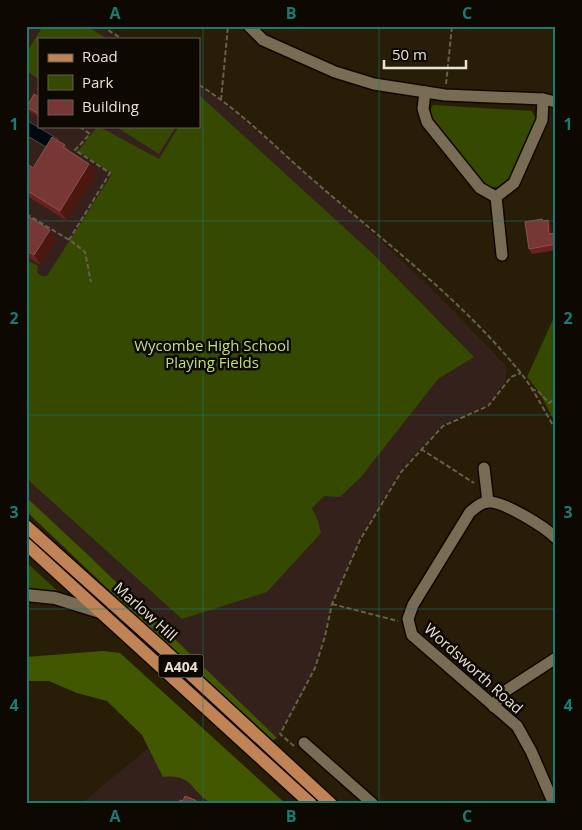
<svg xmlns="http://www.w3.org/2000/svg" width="582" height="830" font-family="'Open Sans',sans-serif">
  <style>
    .education { fill: #34211c }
    .green { fill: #364900 }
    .forest { fill: #425800 }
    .water { fill: #01090e; stroke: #474a49 }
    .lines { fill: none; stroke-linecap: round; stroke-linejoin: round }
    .minor-casing { stroke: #110700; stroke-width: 14 }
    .tertiary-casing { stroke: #110700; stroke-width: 15 }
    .primary-casing { stroke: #110700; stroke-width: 15 }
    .path { stroke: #685f4c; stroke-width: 2; stroke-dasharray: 5 2.5; stroke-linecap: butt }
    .minor { stroke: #786c54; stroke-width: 11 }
    .tertiary { stroke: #786c54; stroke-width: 12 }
    .primary { stroke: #c08356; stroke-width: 12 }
    .wall { fill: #6a2221 }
    .shaded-wall { fill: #4a180f }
    .building { fill: #773734; stroke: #89524d }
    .grid { fill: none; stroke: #1a7b73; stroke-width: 1; stroke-opacity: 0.55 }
    .labels { text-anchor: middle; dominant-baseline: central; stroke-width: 5; stroke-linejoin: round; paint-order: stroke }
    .shield { fill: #0d0802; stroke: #a7a095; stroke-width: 1 }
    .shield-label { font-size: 14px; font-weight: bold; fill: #e9e1d4 }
    .park-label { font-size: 15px; fill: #bde077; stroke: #0d0802 }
    .street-label { font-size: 15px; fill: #e9e1d4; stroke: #0d0802 }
    .neatline { fill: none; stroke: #1a7b73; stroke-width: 2 }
    .grid-label { font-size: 16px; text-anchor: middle; font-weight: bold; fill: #1a7b73 }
  </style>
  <rect width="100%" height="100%" fill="#281e08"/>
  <!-- education -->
  <g class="education">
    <path d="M26,26H99L120,39H39V126H199V87L218,99L276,147L362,223L437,294L506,366V380L488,404L443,425L400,470L358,542L332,603L315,667L277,738L156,623L86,553L26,497Z"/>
    <path d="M182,720L281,804H81Z"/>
  </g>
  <!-- green -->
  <g class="green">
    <path d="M43,26H87L107,39H39V79L26,71V53Z"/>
    <path d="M199,95L372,253L474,357L438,379L361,477L340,497L324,496L312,508L318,521L321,533L267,592L182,619L26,478V262L29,261L38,266L37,272L41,276H47L112,174L78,151L98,126L159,159L179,126H199Z"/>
    <path d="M433,105L532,111L536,119V126L513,180C504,187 493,190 482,184L431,120V108Z"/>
    <path d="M115,126H176L159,154Z"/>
    <path d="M556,313V424L539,392L527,377Z"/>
    <path d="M26,562L62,595L26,593Z"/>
  </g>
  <!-- forest -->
  <g class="forest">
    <path d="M26,497L86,553L277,738L273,740L130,610L26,511Z"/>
    <path d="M103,651L120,653L286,804C269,804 252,804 235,804C229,804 221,805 216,804C191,798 197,773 163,777L142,735L107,701L77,693L49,681H26V657Z"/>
  </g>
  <!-- water -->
  <path class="water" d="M26,120L58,139L51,150L26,135Z"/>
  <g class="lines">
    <defs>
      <g id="minor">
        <path d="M249,26L263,40L335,72L374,84L445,95L543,99L556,102"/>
        <path d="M425,92L423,109L427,122L480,188L496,197"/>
        <path d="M502,255L496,197L514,183L542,120L543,99"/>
        <path d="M484,468L488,502"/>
        <path d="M494,707L501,694L556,658"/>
        <path d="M304,743L373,804"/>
        <path d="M554,804L531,751L517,726L412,635L408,619L413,605L470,512C475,508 480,503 487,502C502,500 545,527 556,538"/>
      </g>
      <path id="tertiary" d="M26,595L55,598L100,612"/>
      <g id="primary">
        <path d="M26,526L162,648L331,804"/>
        <path d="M26,544L311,804"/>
      </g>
    </defs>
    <!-- minor casing -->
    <use href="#minor" class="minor-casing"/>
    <!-- tertiary casing -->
    <use href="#tertiary" class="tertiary-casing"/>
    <!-- primary casing -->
    <use href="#primary" class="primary-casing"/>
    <!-- path -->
    <g class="path">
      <path d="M102,26L122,39"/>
      <path d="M446,84L452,26"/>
      <path d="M199,85C241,111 275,147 312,179C383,241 460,298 520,372C534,389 544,411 556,430"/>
      <path d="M221,100L228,26"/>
      <path d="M26,214L71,241L85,252L91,282"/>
      <path d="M69,240L110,173L75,150L90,134L79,126"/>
      <path d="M531,389L538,391L549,403L556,398"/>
      <path d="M421,449L474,483"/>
      <path d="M332,604L398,621"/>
      <path d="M294,746L280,734L315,668L325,636L332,604L360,540L401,472L443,426L488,406L511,377L521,373"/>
    </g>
    <!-- minor -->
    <use href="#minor" class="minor"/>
    <!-- tertiary -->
    <use href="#tertiary" class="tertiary"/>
    <!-- primary -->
    <use href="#primary" class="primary"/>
  </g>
  <!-- wall -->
  <g class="wall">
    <path d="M39,97V117L30,112L27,107Z"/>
    <path d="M65,145L69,151L97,174L67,221L26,195V163L33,168Z"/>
    <path d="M26,215L50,230L57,240L41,265L26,256Z"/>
    <path d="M542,219L544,221L548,220L551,225L552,234L555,233L556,235V250L532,254L529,249Z"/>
  </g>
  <!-- shaded-wall -->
  <g class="shaded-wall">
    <path d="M89,164L97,174L67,221L60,211Z"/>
    <path d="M548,220L551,225L553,240L549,234Z"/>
    <path d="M50,230L57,240L41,265L34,255Z"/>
  </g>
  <!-- building -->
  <g class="building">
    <path d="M34,94L39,97V114L27,107Z"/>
    <path d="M52,137L65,145L63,147L89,164L60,211L26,190V163L33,168Z"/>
    <path d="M26,215L50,230L34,255L26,250Z"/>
    <path d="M542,219L543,221L548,220L549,234L555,233L556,244L529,249L525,222Z"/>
    <path d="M185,796L195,800L200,804H178L180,800L183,801Z"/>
  </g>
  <!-- grid -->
  <path class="grid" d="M203,26V804M379,26V804M26,221H556M26,415H556M26,609H556"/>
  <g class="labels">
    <!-- shield labels -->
    <rect class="shield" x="158.5" y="654.5" width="45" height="23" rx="4"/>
    <g class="shield-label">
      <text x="181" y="666">A404</text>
    </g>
    <!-- park labels -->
    <g class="park-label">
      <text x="212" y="345">Wycombe High School<tspan x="212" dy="17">Playing Fields</tspan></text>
    </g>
    <!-- street labels -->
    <g class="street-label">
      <text transform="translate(146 611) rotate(42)">Marlow Hill</text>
      <text transform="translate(474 668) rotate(42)">Wordsworth Road</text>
    </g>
  </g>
  <!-- border -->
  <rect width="582" height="830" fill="none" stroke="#0d0802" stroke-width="55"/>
  <!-- legend -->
  <rect x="38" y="38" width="162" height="90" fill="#0d0802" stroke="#655f56"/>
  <rect x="48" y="54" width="25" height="8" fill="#c08356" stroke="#655f56"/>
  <text x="82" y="62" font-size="15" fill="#e9e1d4">Road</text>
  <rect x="48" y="75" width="25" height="15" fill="#364900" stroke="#655f56"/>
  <text x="82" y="88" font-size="15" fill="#e9e1d4">Park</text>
  <rect x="48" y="100" width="25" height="15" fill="#773734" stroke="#655f56"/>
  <text x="82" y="112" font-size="15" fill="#e9e1d4">Building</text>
  <!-- scale -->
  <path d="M384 60v8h82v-8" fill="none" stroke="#e9e1d4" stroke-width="2.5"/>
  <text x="392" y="60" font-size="15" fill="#e9e1d4" stroke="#0d0802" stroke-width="4" paint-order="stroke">50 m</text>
  <rect x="28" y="28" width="526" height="774" class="neatline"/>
  <g class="grid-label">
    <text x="115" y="19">A</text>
    <text x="291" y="19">B</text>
    <text x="467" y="19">C</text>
    <text x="14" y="130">1</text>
    <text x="568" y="130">1</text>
    <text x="14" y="324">2</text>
    <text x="568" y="324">2</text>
    <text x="14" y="518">3</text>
    <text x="568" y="518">3</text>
    <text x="14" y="711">4</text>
    <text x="568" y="711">4</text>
    <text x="115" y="822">A</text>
    <text x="291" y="822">B</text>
    <text x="467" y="822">C</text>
  </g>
</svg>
